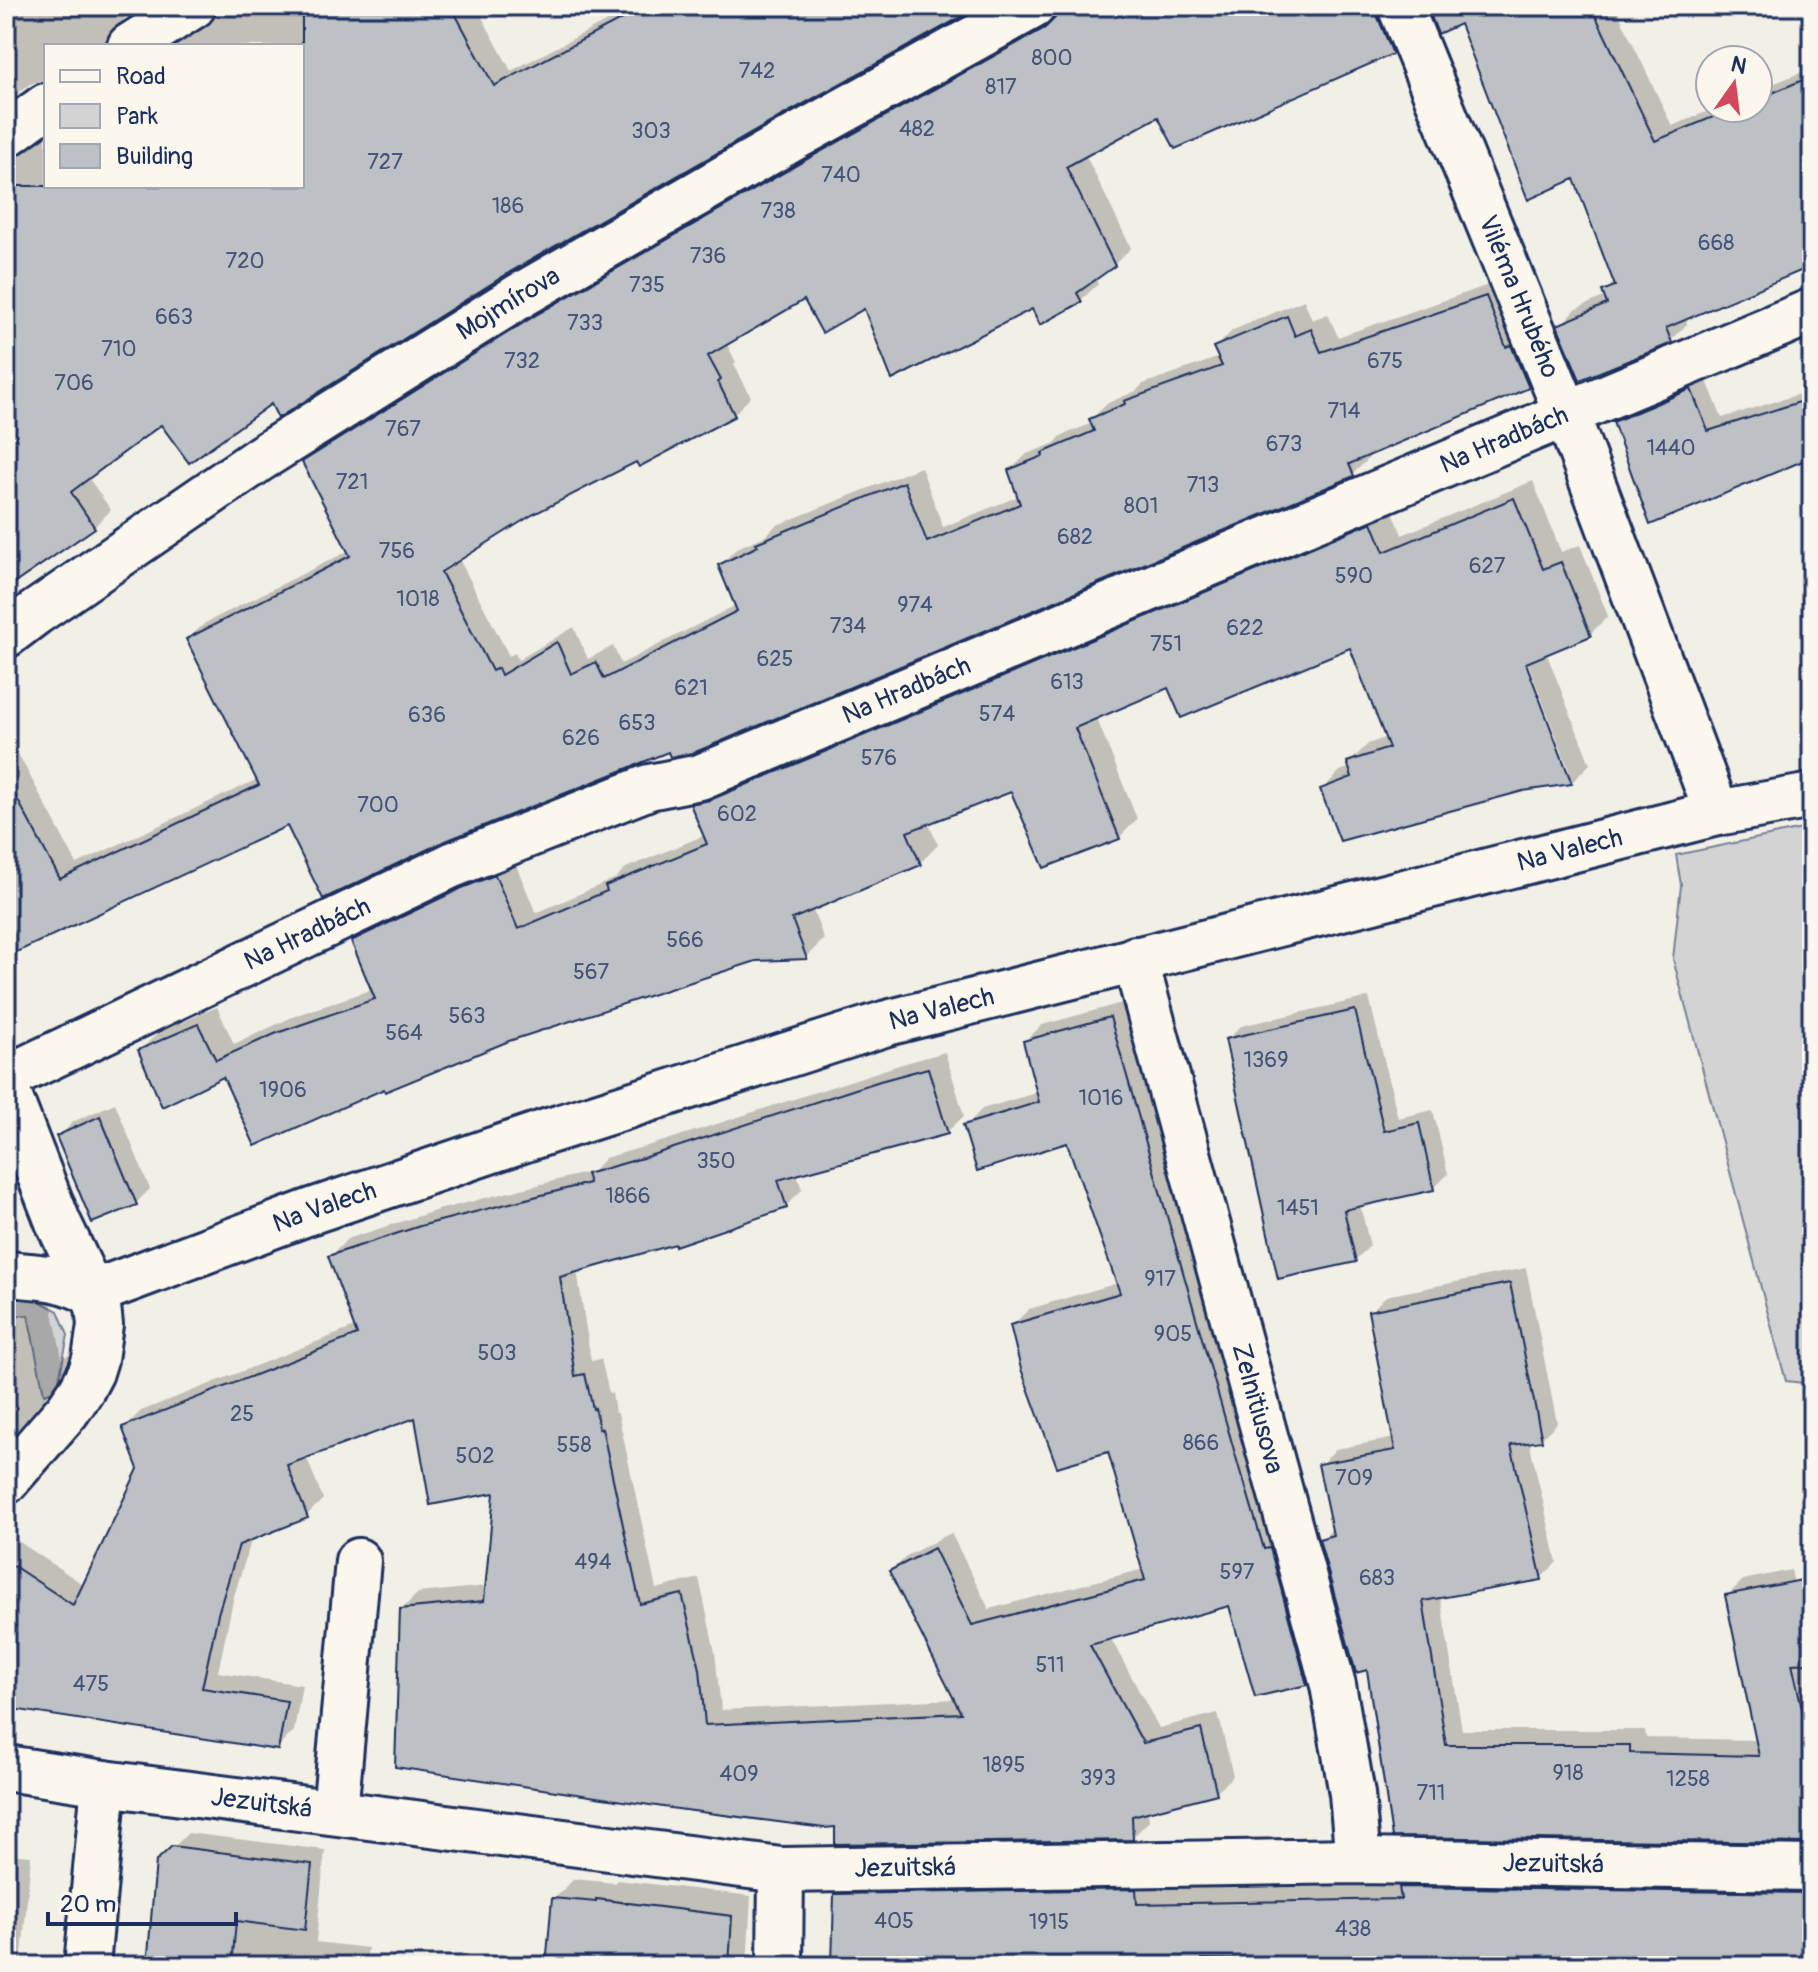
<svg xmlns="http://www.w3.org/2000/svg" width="1818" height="1972" font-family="Pangolin,sans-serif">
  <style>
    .green { fill: #d2d3d2; stroke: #768198; stroke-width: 2 }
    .shadow { fill: #0003; fill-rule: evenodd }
    .building { fill: #bdc0c4; stroke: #1b2f5e; stroke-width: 2 }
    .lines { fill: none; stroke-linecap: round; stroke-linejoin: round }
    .minor-casing { stroke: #1b2f5e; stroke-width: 50 }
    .minor { stroke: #fbf7ec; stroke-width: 44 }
    .labels { text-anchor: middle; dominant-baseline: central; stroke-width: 7; stroke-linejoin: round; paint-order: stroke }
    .number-label { font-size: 22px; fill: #445378 }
    .street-label { font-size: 26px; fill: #1b2f5e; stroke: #fbf7ec }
  </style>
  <rect width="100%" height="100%" fill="#f2efe6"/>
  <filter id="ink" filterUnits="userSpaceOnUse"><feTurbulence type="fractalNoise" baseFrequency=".0125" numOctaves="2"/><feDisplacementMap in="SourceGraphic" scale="16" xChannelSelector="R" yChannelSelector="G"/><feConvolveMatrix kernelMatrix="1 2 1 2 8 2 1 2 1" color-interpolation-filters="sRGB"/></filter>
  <g filter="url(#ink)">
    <!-- green -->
    <g class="green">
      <path d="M1812,827V1384L1786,1381L1673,959L1681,885L1676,855Z"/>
      <path d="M6,1291L32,1297L58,1311L68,1335L57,1390L44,1394L28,1315L6,1316Z"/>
    </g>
    <!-- shadow -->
    <g class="shadow">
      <path d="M6,6H143L124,18L121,28L129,46H46V79L30,84L6,102Z"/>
      <path d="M220,6H476L511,71L624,12L621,6H977L272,401L162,422L88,477L111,510L94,527L6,586V136L26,144L40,139L46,134V186H302V46H170L217,16Z"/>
      <path d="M1060,6H1396L1408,36L1392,53L1159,114L1085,154L1131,248L1114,265L1095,278L1098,284L1081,300L1033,306H865L804,298L726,343L736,362L734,364L751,397L734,414L637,459L531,513L459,559L509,656L515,653L518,660L574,627L588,659L613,646L621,664L736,605L720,565L737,548L767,535L775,526L921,467L943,527L1019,496L1010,470L1027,454L1055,443L1061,436L1092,423L1091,419L1108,403L1136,391L1143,384L1220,357L1216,347L1233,330L1304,300L1312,320L1328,314L1338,337L1503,280L1544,369L1528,386L1368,454L1369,458L1353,474L669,750L288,823L6,955V731L77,864L258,779L188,639L205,623L350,550L304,462L321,446L555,299L823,145L1057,15Z"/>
      <path d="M1429,6H1615L1672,126L1716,108H1758V90L1812,68V262L1684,317L1687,324L1671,341L1560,326L1576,309L1606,296L1604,292L1615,281L1575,176L1461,21Z"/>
      <path d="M1705,376L1722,418L1812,390V491L1803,459L1615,422L1629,408Z"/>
      <path d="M1533,481L1561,552L1580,545L1608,616L1590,634L1546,652L1590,764L1572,782L1522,789L1322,790L1340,771L1351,767L1350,762L1368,744L1387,737L1351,646L1169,686L1096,717L1137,819L1119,838L1012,789L928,822L938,845L919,864L812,908L824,939L806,957L756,959L508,1040L385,1087L224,1075L140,1050L159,1032L217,1007L234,1044L297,1015L373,989L353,942L371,923L513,858L536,913L616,878L626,868L705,835L693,805L711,787L1391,506L1402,535ZM1524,653L1569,770H1565L1520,654Z"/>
      <path d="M1369,997L1398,1118L1433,1110L1448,1174L1433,1189L1360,1205L1370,1246L1355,1260L1227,1040L1241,1026Z"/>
      <path d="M1126,1002L1323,1666L1306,1683L1230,1604L1110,1637L1159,1728L1218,1713L1233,1776L1216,1792L1148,1810L1149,1821L1132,1838L837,1825L402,1609L418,1593L487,1586L496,1491L416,1415L306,1456L323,1499L306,1516L252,1538L234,1596L218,1672L302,1685L294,1731L277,1748L6,1705V1533L84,1585L141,1469L124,1428L141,1411L357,1326L331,1256L347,1239L438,1210L593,1171L605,1158L664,1141L899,1065L945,1052L964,1116L947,1132L797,1173L802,1190L786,1206L676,1241L577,1270L591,1361L601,1359L609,1393H612L615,1413H618L656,1589L699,1578L715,1652L721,1710L956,1699L892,1571L908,1555L951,1533L989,1609L1144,1569L1109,1450L1012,1326L1029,1309L1118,1283L1068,1141L966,1126L982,1109L1039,1092L1025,1041L1042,1025Z"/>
      <path d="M115,1103L150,1189L136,1203L59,1137L73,1122Z"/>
      <path d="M1526,1268L1557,1423L1541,1439L1529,1441L1557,1562L1541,1578L1440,1596L1462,1730H1645L1646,1738L1757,1740L1727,1596L1743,1580L1791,1570L1812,1667V1841L1394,1835L1369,1668L1321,1540L1333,1528L1320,1465L1336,1449L1395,1438L1370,1312L1386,1296Z"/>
      <path d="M50,1297L62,1358L80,1350L70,1368L6,1443V1303Z"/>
      <path d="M1812,1392V1460L1804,1400Z"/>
      <path d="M188,1833L325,1850L316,1942L368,1948L365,1966H149L170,1851Z"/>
      <path d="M6,1854L31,1856L21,1966H6Z"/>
      <path d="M1417,1871L1812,1878V1959L1743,1957L1742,1966H1318L1319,1959L1217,1957V1966H834L836,1895L852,1879L1152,1874V1888L1404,1884Z"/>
      <path d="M574,1879L615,1883L618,1880L751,1896L747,1966H548L554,1899Z"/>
    </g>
    <!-- building -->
    <g class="building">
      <path d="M302,6H451L494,86L647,6H981L780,117L510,272L278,418L271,404L189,463L161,425L71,492L95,528L6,589V186H302Z"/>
      <path d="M1058,6H1376L1377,15L1393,54L1175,149L1158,117L1066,167L1115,266L1077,293L1082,302L1040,325L1032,309L892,380L864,309L822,333L804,300L708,356L721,380L718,382L735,416L639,467L636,462L532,515L441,572L492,671L498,668L501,675L557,642L571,674L596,662L604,679L737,611L718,565L758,546L756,543L904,482L927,542L1020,504L1008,470L1043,456L1042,453L1094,431L1089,419L1125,404L1124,401L1222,366L1213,347L1287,316L1295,336L1311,329L1321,352L1486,296L1506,347L1511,345L1529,388L1349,464L1354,476L693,753L670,757L668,752L443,842L323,899L287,826L6,957V778L60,879L259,785L186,639L350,556L302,462L536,315L804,161L1045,28L1055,18Z"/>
      <path d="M1427,6H1591L1655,141L1735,108H1758V99L1812,76V266L1666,328L1672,343L1580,380L1557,325L1607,304L1602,291L1615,286L1574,179L1528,200L1460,24L1438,34Z"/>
      <path d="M1691,389L1708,431L1812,398V457L1650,525L1613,422Z"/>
      <path d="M1514,498L1543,569L1561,562L1591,636L1526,663L1572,784L1523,791L1340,841L1320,789L1352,777L1347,762L1389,748L1350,648L1181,718L1168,688L1075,728L1120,839L1044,868L1011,792L907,832L921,865L792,919L807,959L756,961L509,1041L385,1092L384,1089L255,1146L223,1077L162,1107L138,1050L198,1024L216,1060L277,1033L375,999L351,941L462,888L495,875L518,929L607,891L605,886L707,844L690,804L710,800L1372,522L1384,552Z"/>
      <path d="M1355,1010L1384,1131L1419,1123L1434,1190L1344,1210L1356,1262L1278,1279L1225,1039Z"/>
      <path d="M1110,1017L1242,1478H1243L1264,1549L1270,1548L1307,1685L1255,1697L1229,1606L1090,1645L1143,1743L1201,1729L1217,1794L1132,1816L1133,1840L835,1844V1827L824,1828L670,1808L395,1767L400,1609L484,1601L494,1493L430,1505L415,1418L287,1465L308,1518L239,1545L218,1614L202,1688L287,1701L278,1750L6,1708V1561L73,1605L138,1469L122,1427L357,1335L328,1256L420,1226L589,1183L586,1174L646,1157L880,1081L928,1068L948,1134L778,1180L787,1208L675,1246V1244L560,1277L575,1376L585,1374L593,1409L595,1408L599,1429L602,1428L640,1604L682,1594L700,1669L705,1725L961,1713L889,1571L934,1548L972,1625L1145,1580L1108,1452L1057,1467L1021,1369L1010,1325L1120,1293L1067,1143L977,1171L963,1125L1039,1102L1023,1041Z"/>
      <path d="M100,1116L137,1205L92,1223L56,1136Z"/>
      <path d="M1510,1283L1542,1441L1511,1445L1542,1580L1423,1601L1446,1745H1630V1753L1759,1756L1725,1595L1812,1578V1663L1792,1664L1812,1752V1843L1392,1837L1367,1670L1356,1673L1319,1539L1333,1535L1318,1464L1395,1450L1368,1311Z"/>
      <path d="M172,1846L312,1864L305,1930L236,1921L232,1966H147L156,1861Z"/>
      <path d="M1399,1887L1812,1893V1961L1729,1958L1728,1966H1316L1317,1961L1202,1959V1966H832L834,1894L1136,1889L1137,1904L1401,1899Z"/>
      <path d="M552,1898L596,1902V1899L732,1916L729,1966H546Z"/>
    </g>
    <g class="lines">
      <defs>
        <g id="minor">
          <path id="s1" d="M1400,6L1567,415L1717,813"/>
          <path d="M130,46L193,6"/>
          <path d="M6,135L46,106"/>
          <path id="s2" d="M6,635L35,613L261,458L523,294L792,139L1033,6"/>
          <path id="s3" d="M1135,959L1333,1685L1352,1794L1358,1861"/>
          <path id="s4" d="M6,1078L452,865L649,787L700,777L1812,311"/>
          <path d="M6,1088L58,1222L98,1306L100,1325L95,1359L91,1372L81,1391L67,1411L6,1481"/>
          <path d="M6,1274C41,1277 60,1276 92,1293"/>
          <path id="s5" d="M92,1293L312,1211L549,1131L887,1023L1717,813L1812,796"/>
          <path id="s6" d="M6,1768L104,1783L781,1870L1358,1861L1812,1868"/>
          <path d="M335,1812L358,1561"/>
          <path d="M87,1966L104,1783"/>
          <path d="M780,1966L781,1870"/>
        </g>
      </defs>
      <!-- minor casing -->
      <use href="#minor" class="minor-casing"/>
      <!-- minor -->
      <use href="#minor" class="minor"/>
    </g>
  </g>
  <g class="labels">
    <!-- number labels -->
    <g class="number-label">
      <text x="1052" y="58">800</text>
      <text x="757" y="71">742</text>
      <text x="1001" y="87">817</text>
      <text x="917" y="129">482</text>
      <text x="651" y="131">303</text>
      <text x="385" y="162">727</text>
      <text x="841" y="175">740</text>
      <text x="508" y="206">186</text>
      <text x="778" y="211">738</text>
      <text x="1716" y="243">668</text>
      <text x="708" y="256">736</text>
      <text x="245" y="261">720</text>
      <text x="647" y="285">735</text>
      <text x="174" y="317">663</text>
      <text x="585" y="323">733</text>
      <text x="119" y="349">710</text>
      <text x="522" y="361">732</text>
      <text x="1385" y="361">675</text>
      <text x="74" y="383">706</text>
      <text x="1344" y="411">714</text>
      <text x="403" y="429">767</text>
      <text x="1284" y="444">673</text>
      <text x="1671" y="448">1440</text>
      <text x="352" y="482">721</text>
      <text x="1203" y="485">713</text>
      <text x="1141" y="506">801</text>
      <text x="1075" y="537">682</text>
      <text x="397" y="551">756</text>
      <text x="1487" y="566">627</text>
      <text x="1354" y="576">590</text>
      <text x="418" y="599">1018</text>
      <text x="915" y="605">974</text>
      <text x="848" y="626">734</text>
      <text x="1245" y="628">622</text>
      <text x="1166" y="644">751</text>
      <text x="775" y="659">625</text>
      <text x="1067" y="682">613</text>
      <text x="691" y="688">621</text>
      <text x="997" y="714">574</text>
      <text x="427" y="715">636</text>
      <text x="637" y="723">653</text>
      <text x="581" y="738">626</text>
      <text x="879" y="758">576</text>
      <text x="378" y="805">700</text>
      <text x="737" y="814">602</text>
      <text x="685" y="940">566</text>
      <text x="591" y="972">567</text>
      <text x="467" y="1016">563</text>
      <text x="404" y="1033">564</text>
      <text x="1266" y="1060">1369</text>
      <text x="283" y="1090">1906</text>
      <text x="1101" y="1098">1016</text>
      <text x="716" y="1161">350</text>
      <text x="628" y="1196">1866</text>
      <text x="1298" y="1208">1451</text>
      <text x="1160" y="1279">917</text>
      <text x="1173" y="1334">905</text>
      <text x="497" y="1353">503</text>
      <text x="242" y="1414">25</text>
      <text x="1201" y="1443">866</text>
      <text x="574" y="1445">558</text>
      <text x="475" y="1456">502</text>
      <text x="1354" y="1478">709</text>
      <text x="593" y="1562">494</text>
      <text x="1237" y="1572">597</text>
      <text x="1377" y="1578">683</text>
      <text x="1050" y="1665">511</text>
      <text x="91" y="1684">475</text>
      <text x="1004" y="1765">1895</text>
      <text x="1568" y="1773">918</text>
      <text x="739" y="1774">409</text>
      <text x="1098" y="1778">393</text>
      <text x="1688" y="1779">1258</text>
      <text x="1431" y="1793">711</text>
      <text x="894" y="1921">405</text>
      <text x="1049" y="1922">1915</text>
      <text x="1353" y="1929">438</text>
    </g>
    <!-- street labels -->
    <g class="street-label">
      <text stroke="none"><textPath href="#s1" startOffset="314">Viléma Hrubého</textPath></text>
      <text stroke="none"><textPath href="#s2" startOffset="602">Mojmírova</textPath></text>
      <text stroke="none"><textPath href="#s4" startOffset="1630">Na Hradbách</textPath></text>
      <text stroke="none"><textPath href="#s4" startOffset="982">Na Hradbách</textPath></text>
      <text stroke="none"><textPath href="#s5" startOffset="1544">Na Valech</textPath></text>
      <text stroke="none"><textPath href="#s4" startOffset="334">Na Hradbách</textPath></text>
      <text stroke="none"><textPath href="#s5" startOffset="896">Na Valech</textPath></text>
      <text stroke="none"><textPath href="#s5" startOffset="248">Na Valech</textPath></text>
      <text stroke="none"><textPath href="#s3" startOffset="466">Zelnitiusova</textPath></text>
      <text stroke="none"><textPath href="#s6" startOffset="258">Jezuitská</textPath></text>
      <text stroke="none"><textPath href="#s6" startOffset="1554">Jezuitská</textPath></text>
      <text stroke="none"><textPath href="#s6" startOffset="906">Jezuitská</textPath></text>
    </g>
  </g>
  <!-- margin -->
  <rect width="1818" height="1972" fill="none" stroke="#fbf7ec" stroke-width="32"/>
  <rect x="16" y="16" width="1786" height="1940" fill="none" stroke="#1b2f5e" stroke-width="3" filter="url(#ink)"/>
  <!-- legend -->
  <rect x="44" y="44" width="260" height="144" fill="#fbf7ec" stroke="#a1a7b3" stroke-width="2"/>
  <rect x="60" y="70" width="40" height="12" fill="#fbf7ec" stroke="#a1a7b3" stroke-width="2"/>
  <text x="116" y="84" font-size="24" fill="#1b2f5e">Road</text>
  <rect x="60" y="104" width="40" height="24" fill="#d2d3d2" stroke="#a1a7b3" stroke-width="2"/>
  <text x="116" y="124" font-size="24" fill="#1b2f5e">Park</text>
  <rect x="60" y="144" width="40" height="24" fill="#bdc0c4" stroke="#a1a7b3" stroke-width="2"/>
  <text x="116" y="164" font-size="24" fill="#1b2f5e">Building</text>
  <!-- north arrow -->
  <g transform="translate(1734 84) rotate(14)"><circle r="38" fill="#fbf7ec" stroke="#a1a7b3" stroke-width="2"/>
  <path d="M0-6L14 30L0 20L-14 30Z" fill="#d1495b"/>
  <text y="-12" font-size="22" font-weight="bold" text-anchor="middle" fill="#1b2f5e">N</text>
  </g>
  <!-- scale -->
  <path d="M48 1912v12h188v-12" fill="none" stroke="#1b2f5e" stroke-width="4"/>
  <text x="60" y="1912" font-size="24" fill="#1b2f5e" stroke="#fbf7ec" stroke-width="6" paint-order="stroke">20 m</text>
</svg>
